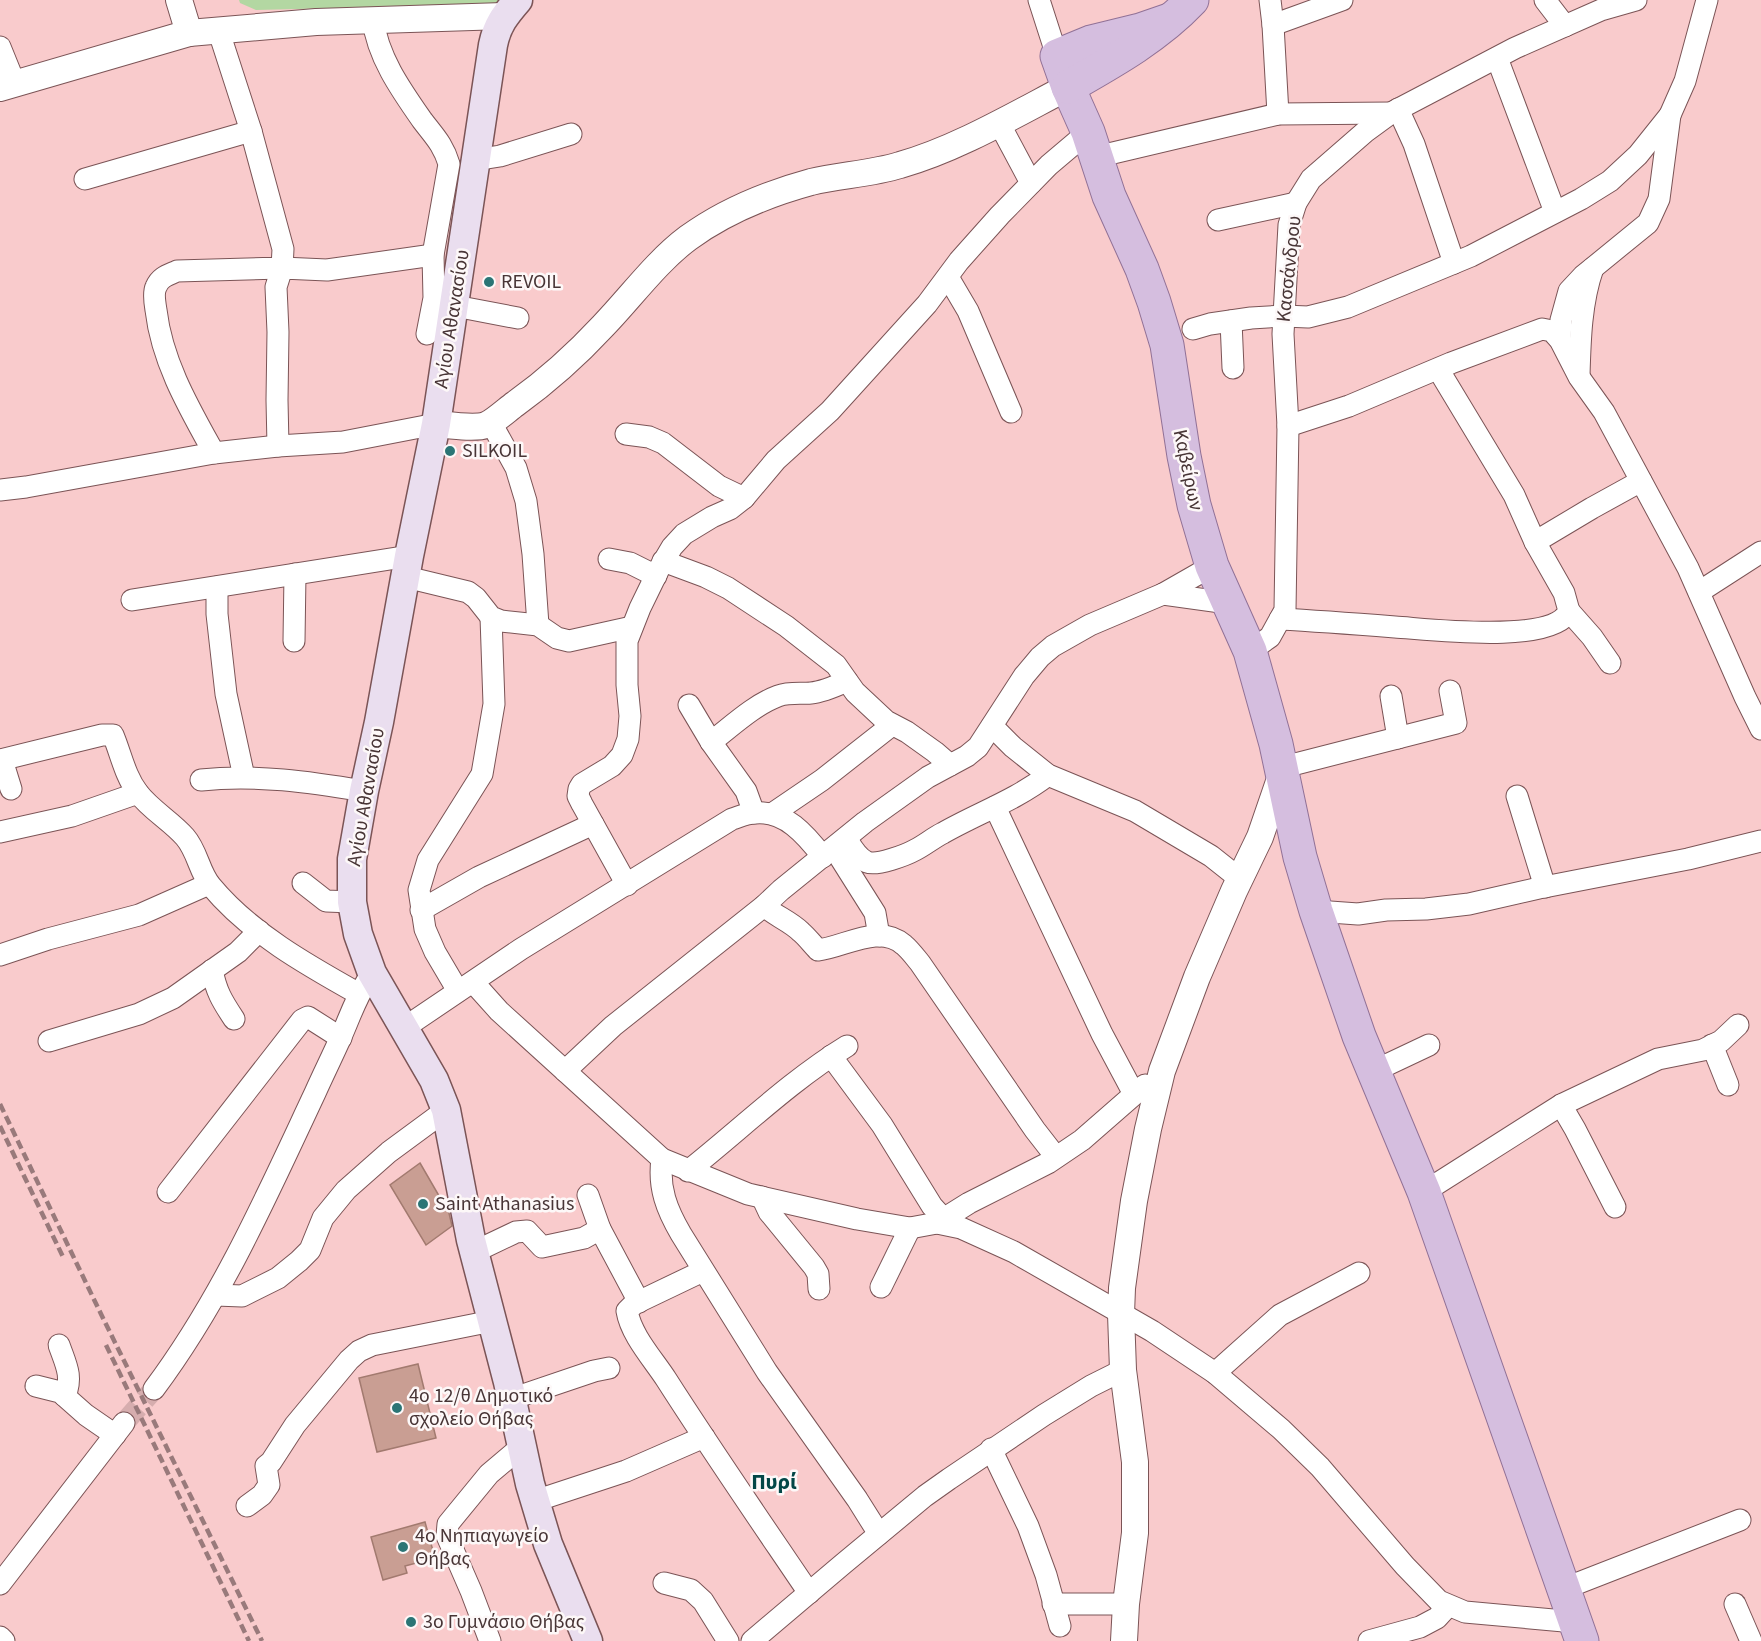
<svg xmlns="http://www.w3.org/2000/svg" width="1761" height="1641" font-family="'Source Sans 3',sans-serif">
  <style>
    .green { fill: #b3d7a2 }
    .building { fill: #c99e93; stroke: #a27a6f; stroke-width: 1.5 }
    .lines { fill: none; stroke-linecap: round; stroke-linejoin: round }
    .minor-tunnel { stroke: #d6adae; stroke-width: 21; stroke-dasharray: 21 10; stroke-linecap: butt }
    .minor-casing { stroke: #7b5456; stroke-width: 23 }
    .tertiary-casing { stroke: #7b5456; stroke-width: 28 }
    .secondary-casing { stroke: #7b5456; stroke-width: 31 }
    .primary-casing { stroke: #917196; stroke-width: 35 }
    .minor { stroke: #fff; stroke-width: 21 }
    .tertiary { stroke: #fff; stroke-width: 26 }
    .secondary { stroke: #eadeef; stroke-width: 28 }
    .primary { stroke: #d5bedf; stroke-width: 33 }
    .rail { stroke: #997a7b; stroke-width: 4.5; stroke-dasharray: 9 4.5; stroke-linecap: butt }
    .poi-dot { fill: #2b7575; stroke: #fdf8f8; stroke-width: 2 }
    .labels { text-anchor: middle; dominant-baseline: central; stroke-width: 5; stroke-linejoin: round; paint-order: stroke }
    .street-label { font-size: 20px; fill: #483536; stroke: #fdf8f8 }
    .poi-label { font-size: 20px; fill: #483536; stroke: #fdf8f8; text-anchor: start }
    .quarter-label { font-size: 22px; font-weight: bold; fill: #034747; stroke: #fdf8f8 }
  </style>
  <rect width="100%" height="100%" fill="#f9cbcc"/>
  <!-- green -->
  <path class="green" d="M239,0H507L503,4L256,10L240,3Z"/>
  <!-- building -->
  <g class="building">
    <path d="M420,1163L449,1213L452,1226L426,1245L390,1185Z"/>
    <path d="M418,1364L436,1438L377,1452L359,1378Z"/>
    <path d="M425,1522L435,1558L405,1566L407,1573L383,1580L371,1537Z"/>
  </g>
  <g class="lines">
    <!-- minor-tunnel -->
    <path class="minor-tunnel" d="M124,1423L154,1389"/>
    <defs>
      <g id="minor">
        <path d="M1039,0L1057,56"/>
        <path d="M1270,0L1273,25L1278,114"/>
        <path d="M1545,0L1565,26"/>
        <path d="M373,19C377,56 401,90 422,120C434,136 443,144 449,164L433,255L434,298L427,334"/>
        <path d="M1273,25L1342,0"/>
        <path d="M0,47L15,84"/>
        <path d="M1497,58L1555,212"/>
        <path d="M1398,109L1414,144L1454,263"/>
        <path d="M999,123L1031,183"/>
        <path d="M1096,157L1278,114L1391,113"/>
        <path d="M475,160L500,156L571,134"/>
        <path d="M85,179L251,131"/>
        <path d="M1218,220L1296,203"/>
        <path d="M948,277L968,311L1011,412"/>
        <path d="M455,306L518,318"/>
        <path d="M1231,321L1233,368"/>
        <path d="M1193,329L1210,324L1251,318L1284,316L1308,317L1348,307L1471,256L1581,199L1610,181L1638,155L1670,115L1685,81L1707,0"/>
        <path d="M1560,340L1561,320L1569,291L1583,276L1648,223L1659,199L1670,115"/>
        <path d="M1579,376C1580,340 1581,302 1593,268"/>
        <path d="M486,425L495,430L516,468L526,501L533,554L538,625"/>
        <path d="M1288,426L1349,406L1451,363L1542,329L1552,331L1560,340L1579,377L1604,412L1688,568L1745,697L1761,729"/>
        <path d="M626,434L649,437L663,443L719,486L744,498"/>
        <path d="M278,446L277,400L278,332L276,287L282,268L327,270L433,255"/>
        <path d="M214,453C189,408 162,362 156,310C155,304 153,293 156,287C160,277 168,275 177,271L282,268L283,249L251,131L218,29"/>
        <path d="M0,490L26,487L214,453L278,446L343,442L436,424"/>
        <path d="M1535,542L1592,508L1641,481"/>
        <path d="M609,559L630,563L656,576"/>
        <path d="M663,561L706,577L728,588L786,626L836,665L855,692L886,721L907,732L935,752L950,765"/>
        <path d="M406,577L468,592L476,598L491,617L501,621L538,625L557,638L569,641L632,627"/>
        <path d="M217,587V614L226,694L244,777"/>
        <path d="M1699,592L1761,552"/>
        <path d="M1163,594L1228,603"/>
        <path d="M132,600L409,556"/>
        <path d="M1569,611L1592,637L1610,663"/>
        <path d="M1280,619C1318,621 1357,624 1395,627C1428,629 1553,645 1569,611L1564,593L1535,542L1514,495L1438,369"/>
        <path d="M294,641L295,574"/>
        <path d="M1250,651L1270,637L1285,610L1288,426L1283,334L1289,225L1296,203L1311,179L1365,132L1391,113L1515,48L1601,10L1636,0"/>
        <path d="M1391,696L1398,738"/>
        <path d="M689,705L711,742L746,791L754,813"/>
        <path d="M992,726L1013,747L1048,775L1135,811L1211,856L1240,879"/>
        <path d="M711,742C732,726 754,705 778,696C789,692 800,694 811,693C823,692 836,686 847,681"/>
        <path d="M0,760L102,735H113C121,754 125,776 138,793C151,810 171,821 185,837C198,852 199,872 211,886C250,933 307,965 359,994"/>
        <path d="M2,760L11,789"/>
        <path d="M1280,768L1456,723L1450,691"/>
        <path d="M201,780C256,774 310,782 364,791"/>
        <path d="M1517,796L1545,887"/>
        <path d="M995,807L1102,1034L1134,1094"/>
        <path d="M772,814L822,780L892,725"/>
        <path d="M0,832L72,816L138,793"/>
        <path d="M846,838C851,846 857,858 867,862C877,866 906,855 915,850C925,845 933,838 943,833C978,813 1016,800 1048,775"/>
        <path d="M834,848L875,913L879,936"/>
        <path d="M303,883L326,901L352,902"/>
        <path d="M627,885L582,804L578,796L579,789L582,784L612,766L622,755L628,739L630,716L627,685V641L640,608L659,569L672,547L684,534L712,517L730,509L744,498L776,460L830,411L927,304L959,261L1000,215L1049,165L1088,132"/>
        <path d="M764,906C775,916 790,921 801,932C807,937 812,944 818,950C845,947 879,923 904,945C910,950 915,957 920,963L1035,1130L1056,1157"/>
        <path d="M421,910L479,877L593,824"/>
        <path d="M1316,911L1358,914L1386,910L1426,909L1469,904L1539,888L1688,859L1761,841"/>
        <path d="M0,955L48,939L139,915L209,884"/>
        <path d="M212,970C216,991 222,1001 234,1019"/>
        <path d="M473,982L499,1011L662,1159L748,1194L857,1219L910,1228L937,1223L961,1228L1014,1252L1152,1331L1215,1373L1281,1429L1320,1467L1405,1566L1439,1601L1465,1612L1575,1622"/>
        <path d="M458,991L435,952L425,929L419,890L428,860L482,774L494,704L491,617"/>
        <path d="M404,1028L521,949L732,819C739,817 747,813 755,813C785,810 806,835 823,857"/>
        <path d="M49,1041L139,1014L173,998L238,952L259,931"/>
        <path d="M1712,1045L1728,1085"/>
        <path d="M831,1056L882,1125L932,1206L943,1218"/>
        <path d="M565,1071L613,1026L764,906L781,890L865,822L928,777L967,756L978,747L1024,676L1040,657L1053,646L1090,625L1163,594L1212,566"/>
        <path d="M1374,1071L1429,1045"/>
        <path d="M1561,1105L1575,1129L1615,1207"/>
        <path d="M662,1159C658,1188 667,1210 681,1234L767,1372L857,1499L879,1534"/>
        <path d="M688,1171C741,1129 790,1081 847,1046"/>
        <path d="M168,1192L302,1020L308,1017L341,1038"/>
        <path d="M1424,1192L1561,1105L1658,1059L1703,1050L1721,1041L1738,1025"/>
        <path d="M588,1195L600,1229L639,1302"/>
        <path d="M762,1197L769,1212L814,1267L818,1274L819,1289"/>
        <path d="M937,1223L969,1203L1048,1163L1082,1140L1145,1085"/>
        <path d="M474,1252L516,1232L527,1231L542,1247L584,1238L600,1229"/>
        <path d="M703,1271L634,1304L627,1311C631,1335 653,1359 666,1379C712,1451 761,1522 809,1593"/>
        <path d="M881,1287L910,1228"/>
        <path d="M216,1295L242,1296L278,1278L299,1261L310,1250L323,1218L346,1190L389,1152L446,1110"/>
        <path d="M59,1345C66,1365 73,1376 65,1396"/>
        <path d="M1215,1373L1280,1315L1359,1273"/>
        <path d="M36,1386L60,1392L86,1415L115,1435"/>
        <path d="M154,1389C222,1298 267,1195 315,1093C323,1075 332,1057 340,1039C349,1019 355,1000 367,981"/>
        <path d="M511,1399L594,1371L609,1368"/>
        <path d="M991,1449L1028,1526L1046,1575L1060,1626"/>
        <path d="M535,1501L626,1471L704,1437"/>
        <path d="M247,1506L262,1495L269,1485L266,1466L271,1462L295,1425L349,1360L359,1351L372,1345L492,1321"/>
        <path d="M664,1583L691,1590L703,1601L728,1641"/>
        <path d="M0,1584L124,1423"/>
        <path d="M1563,1589L1740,1520"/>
        <path d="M1053,1604H1126"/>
        <path d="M1735,1604L1751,1641"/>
        <path d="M0,1637L4,1641"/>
        <path d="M490,1641L471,1591L447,1536L448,1524L489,1474L521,1447"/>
        <path d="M752,1641L843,1564L925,1496L949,1479L1044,1415L1091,1386L1123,1370"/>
        <path d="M1369,1641L1420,1627L1437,1618L1448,1606"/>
      </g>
      <g id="tertiary">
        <path d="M179,0L189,33"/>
        <path d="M0,88L189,33L316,22L504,16"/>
        <path d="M436,424C448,425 475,429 486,425C494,422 508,409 515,404C547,381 577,354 603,326C631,297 656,262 688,238C725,211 767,194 811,182C840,175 871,174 900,165C957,149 1016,114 1068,87"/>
        <path d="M1124,1641L1126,1604L1135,1533V1462L1123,1370L1121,1314L1122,1288L1134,1201L1148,1129L1162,1071L1197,977L1234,891L1260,837L1282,773"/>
      </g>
      <path id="secondary" d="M518,0C505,15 497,25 493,45L436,424L409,556L379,722L364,791L352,859V902L358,934L372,973L434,1080L446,1110L471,1240L508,1382L530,1484L548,1544L588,1641"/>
      <g id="primary">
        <path d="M1169,20L1140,30L1091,42L1057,56L1068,87L1088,132L1109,196L1142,269L1154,302L1167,345L1184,456L1194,505L1212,566L1250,651L1276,744L1300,857L1316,911L1359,1036L1424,1192L1582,1641"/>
        <path d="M1068,87C1112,62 1157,37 1192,0"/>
      </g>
    </defs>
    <!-- minor casing -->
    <use href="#minor" class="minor-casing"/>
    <!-- tertiary casing -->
    <use href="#tertiary" class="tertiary-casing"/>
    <!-- secondary casing -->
    <use href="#secondary" class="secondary-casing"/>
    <!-- primary casing -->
    <use href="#primary" class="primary-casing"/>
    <!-- minor -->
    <use href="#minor" class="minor"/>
    <!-- tertiary -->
    <use href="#tertiary" class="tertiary"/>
    <!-- secondary -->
    <use href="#secondary" class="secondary"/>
    <!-- primary -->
    <use href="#primary" class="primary"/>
    <!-- rail -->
    <g class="rail">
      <path d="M0,1104L101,1314L262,1641"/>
      <path d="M0,1126L64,1259"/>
      <path d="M106,1345L249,1641"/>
    </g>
  </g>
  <!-- markers -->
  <g class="poi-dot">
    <circle cx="489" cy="282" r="6"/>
    <circle cx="450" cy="451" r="6"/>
    <circle cx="423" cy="1204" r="6"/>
    <circle cx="397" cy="1408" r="6"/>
    <circle cx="403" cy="1547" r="6"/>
    <circle cx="411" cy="1622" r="6"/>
  </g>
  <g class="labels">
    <!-- street labels -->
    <g class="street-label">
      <text transform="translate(1289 269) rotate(-84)">Κασσάνδρου</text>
      <text transform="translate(452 319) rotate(-81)">Αγίου Αθανασίου</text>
      <text transform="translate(1188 470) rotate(78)">Καβείρων</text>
      <text transform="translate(366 797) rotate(-80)">Αγίου Αθανασίου</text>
    </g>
    <!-- poi labels -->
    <g class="poi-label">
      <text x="501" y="282">REVOIL</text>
      <text x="462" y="451">SILKOIL</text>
      <text x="435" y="1204">Saint Athanasius</text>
      <text x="409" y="1396">4ο 12/θ Δημοτικό<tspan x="409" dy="23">σχολείο Θήβας</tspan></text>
      <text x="415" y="1536">4ο Νηπιαγωγείο<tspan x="415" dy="23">Θήβας</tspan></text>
      <text x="423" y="1622">3ο Γυμνάσιο Θήβας</text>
    </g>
    <!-- quarter labels -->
    <g class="quarter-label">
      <text x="774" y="1482">Πυρί</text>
    </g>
  </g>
</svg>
